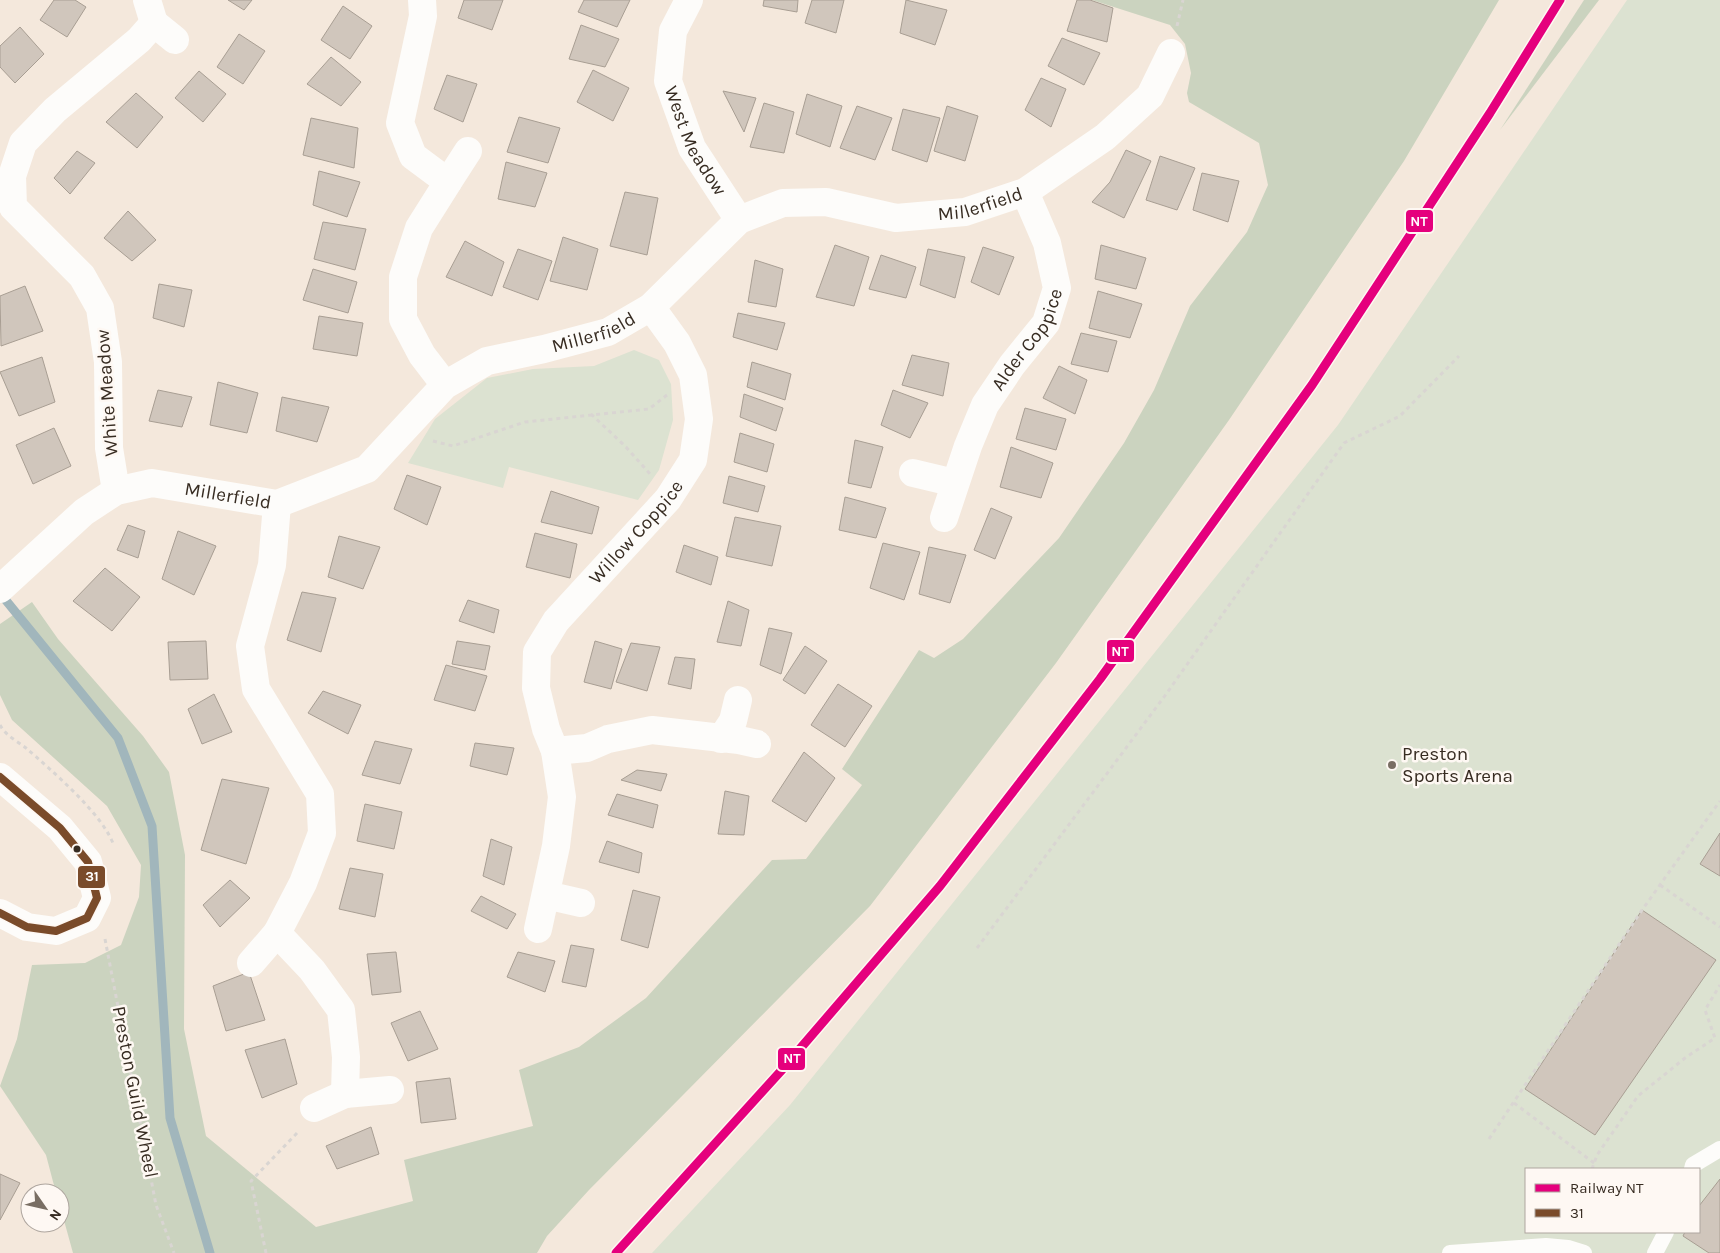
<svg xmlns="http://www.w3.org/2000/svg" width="1720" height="1253" font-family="Karla,sans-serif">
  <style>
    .green { fill: #dce2d1; fill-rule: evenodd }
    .forest { fill: #cbd3bf }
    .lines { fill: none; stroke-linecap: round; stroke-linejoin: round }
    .stream { stroke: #a1b6bc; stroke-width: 9 }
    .building { fill: #d0c6bc; stroke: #a89e93 }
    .path { stroke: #d9d5d2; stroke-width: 3; stroke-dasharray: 4 4; stroke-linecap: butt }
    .lane { stroke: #fdfcfa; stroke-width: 16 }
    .street { stroke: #fdfcfa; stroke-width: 28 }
    .bus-1-casing { stroke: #fef8f3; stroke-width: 11 }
    .bus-1 { stroke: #7a4b2a; stroke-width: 8 }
    .rail-1-casing { stroke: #fef8f3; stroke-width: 12 }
    .rail-1 { stroke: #e5007d; stroke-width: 9 }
    .poi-dot { fill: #796e63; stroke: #fef8f3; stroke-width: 2 }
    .bus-dot { fill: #372c22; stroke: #fef8f3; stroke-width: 2 }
    .labels { text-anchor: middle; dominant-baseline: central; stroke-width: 5; stroke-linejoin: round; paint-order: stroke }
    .street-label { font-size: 19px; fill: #372c22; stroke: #fef8f3 }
    .poi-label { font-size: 19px; fill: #372c22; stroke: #fef8f3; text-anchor: start }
    .line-badge { stroke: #fef8f3; stroke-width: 2 }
    .badge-label { font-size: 14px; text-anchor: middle; font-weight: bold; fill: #fff }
  </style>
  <rect width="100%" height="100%" fill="#f4e8dc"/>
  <!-- green -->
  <g class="green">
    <path d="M1627,0H1720V1253H652L790,1105L1338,425ZM1526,1169H1699V1232H1526Z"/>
    <path d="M634,350L659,360L671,384L673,420L659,470L638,500L509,467L503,488L408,463L435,419L487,378L533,369L594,366Z"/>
  </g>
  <!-- forest -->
  <g class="forest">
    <path d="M1092,0H1499L1404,161L1229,420L1056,663L870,906L589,1190L547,1236L537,1253H73L60,1206V1193H56L46,1155L0,1086L17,1039L32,965L85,963L121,945L139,897L141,865L107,806L12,720L0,695V624L32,602L58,639L143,736L169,772L185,855L184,1029L206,1136L316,1227L413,1201L404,1160L533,1126L519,1070L579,1047L646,998L772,860L806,859L862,785L842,769L919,650L934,658L963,639L1059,538L1124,443L1154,390L1190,306L1247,232L1268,185L1259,143L1189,102L1187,93L1191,73L1185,44L1170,25Z"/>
    <path d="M1584,0H1599L1500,130Z"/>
  </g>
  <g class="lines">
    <!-- stream -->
    <path class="stream" d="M0,593L118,738L152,826L170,1118L210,1253"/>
  </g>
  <!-- building -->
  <g class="building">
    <path d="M54,0H75L86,7L67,37L40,20Z"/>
    <path d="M228,0H252L244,10Z"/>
    <path d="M464,0H503L492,30L458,18Z"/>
    <path d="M584,0H630L617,27L578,12Z"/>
    <path d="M764,0H798L797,12L763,6Z"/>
    <path d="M812,0H844L836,33L805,23Z"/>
    <path d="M906,0L947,10L935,45L900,33Z"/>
    <path d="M1077,0H1090L1113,8L1107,42L1067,31Z"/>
    <path d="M343,6L372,26L350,59L321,40Z"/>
    <path d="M581,25L619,39L605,67L569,59Z"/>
    <path d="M20,27L44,54L15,83L0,67V46Z"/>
    <path d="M239,34L265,51L243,84L217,67Z"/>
    <path d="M1062,38L1100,53L1084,85L1048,66Z"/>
    <path d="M331,57L361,82L341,106L307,84Z"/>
    <path d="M593,70L629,88L613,121L577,102Z"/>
    <path d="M199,71L226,94L203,122L175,98Z"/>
    <path d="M447,75L477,84L463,122L434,109Z"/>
    <path d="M1041,78L1066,89L1051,127L1025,110Z"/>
    <path d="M723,91L756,98L744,132Z"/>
    <path d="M136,93L163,117L137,148L106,122Z"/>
    <path d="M807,94L842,106L830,147L796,134Z"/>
    <path d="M764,103L794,112L784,153L750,147Z"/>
    <path d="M857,106L892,118L875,160L840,148Z"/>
    <path d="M947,106L978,116L965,161L934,151Z"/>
    <path d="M903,109L940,118L927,162L892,150Z"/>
    <path d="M519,117L560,128L548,163L507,152Z"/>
    <path d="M311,118L358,128L354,168L303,155Z"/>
    <path d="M1126,150L1151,161L1124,218L1092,202L1110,182Z"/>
    <path d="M77,151L95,163L70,194L54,178Z"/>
    <path d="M1160,156L1195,168L1177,210L1146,200Z"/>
    <path d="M506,162L547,173L535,207L498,199Z"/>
    <path d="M319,171L360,182L347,217L313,205Z"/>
    <path d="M1202,173L1239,181L1228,222L1193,210Z"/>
    <path d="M625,192L658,198L647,255L610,246Z"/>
    <path d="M128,211L156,240L132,261L104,238Z"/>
    <path d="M323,222L366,229L355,270L314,259Z"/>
    <path d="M563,237L598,249L587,290L550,281Z"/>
    <path d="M465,241L504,262L492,296L446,277Z"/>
    <path d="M835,245L869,257L854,306L816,297Z"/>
    <path d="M1101,245L1146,258L1136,289L1095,279Z"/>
    <path d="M983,247L1014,257L999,295L971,282Z"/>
    <path d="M518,249L552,261L538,300L503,287Z"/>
    <path d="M928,249L965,257L955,298L920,285Z"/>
    <path d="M881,255L916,267L906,298L869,289Z"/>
    <path d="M755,260L783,269L776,307L748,302Z"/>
    <path d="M313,269L357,282L348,313L303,300Z"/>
    <path d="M159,284L192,290L184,327L153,318Z"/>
    <path d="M25,286L43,331L1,346L0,296Z"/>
    <path d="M1098,291L1142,304L1130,338L1089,328Z"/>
    <path d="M738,313L785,323L777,350L733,337Z"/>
    <path d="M319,316L363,323L357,356L313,349Z"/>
    <path d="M1081,333L1117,341L1108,372L1071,364Z"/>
    <path d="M912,355L949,363L943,396L902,385Z"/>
    <path d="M42,357L55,402L19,416L0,372Z"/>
    <path d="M752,362L791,374L785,400L747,387Z"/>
    <path d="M1059,366L1087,380L1075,414L1043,398Z"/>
    <path d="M218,382L258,393L247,433L210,425Z"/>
    <path d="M158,390L192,397L182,427L149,421Z"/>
    <path d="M893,390L928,403L910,438L881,425Z"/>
    <path d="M744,394L783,408L776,431L740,417Z"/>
    <path d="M282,397L329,407L317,442L276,431Z"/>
    <path d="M1025,408L1066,419L1056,450L1016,439Z"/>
    <path d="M54,428L71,466L33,484L16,445Z"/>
    <path d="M740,433L774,444L767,472L734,462Z"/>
    <path d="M855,440L883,447L871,488L848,483Z"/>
    <path d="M1011,447L1053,463L1041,498L1000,487Z"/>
    <path d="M407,475L441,487L427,525L394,509Z"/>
    <path d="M729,476L765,486L758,512L723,503Z"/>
    <path d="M551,491L599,507L592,534L541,522Z"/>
    <path d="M845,497L886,508L876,538L839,530Z"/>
    <path d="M991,508L1012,517L995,559L974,550Z"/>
    <path d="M735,517L781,526L772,566L726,556Z"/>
    <path d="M128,525L145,531L138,558L117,550Z"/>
    <path d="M178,531L216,546L194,595L162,579Z"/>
    <path d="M535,533L577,544L570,578L526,567Z"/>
    <path d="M339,536L380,547L363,589L328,577Z"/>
    <path d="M883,543L920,552L904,600L870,588Z"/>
    <path d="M684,545L718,557L711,585L676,572Z"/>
    <path d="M929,547L966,555L950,603L919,594Z"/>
    <path d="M105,568L140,597L112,631L73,601Z"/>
    <path d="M302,592L336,598L321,652L287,640Z"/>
    <path d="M468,600L499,610L494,633L459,621Z"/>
    <path d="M728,601L749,610L741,646L717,642Z"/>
    <path d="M769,628L792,633L781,674L760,665Z"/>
    <path d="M206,641L208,679L170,680L168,642Z"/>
    <path d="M457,641L490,646L485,670L452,664Z"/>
    <path d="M595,641L622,649L611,689L584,682Z"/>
    <path d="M631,643L660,647L647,691L616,682Z"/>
    <path d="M805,646L827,661L805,694L783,680Z"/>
    <path d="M675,657L695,659L691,689L668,684Z"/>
    <path d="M446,665L487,676L475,711L434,700Z"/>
    <path d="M838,684L872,706L845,747L811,725Z"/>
    <path d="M323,691L361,705L348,734L308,713Z"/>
    <path d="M214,694L232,732L202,744L188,709Z"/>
    <path d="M375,741L412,749L400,784L362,775Z"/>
    <path d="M475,743L514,748L507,775L470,766Z"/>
    <path d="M804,752L835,778L806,822L772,801Z"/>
    <path d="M637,770L667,774L661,791L621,780Z"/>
    <path d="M222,779L269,788L246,864L201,850Z"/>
    <path d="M725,791L749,796L744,835L718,834Z"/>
    <path d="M617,794L658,805L653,828L608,815Z"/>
    <path d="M365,804L402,812L394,849L357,841Z"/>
    <path d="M1720,833V876L1700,864Z"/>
    <path d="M491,839L512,847L504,885L483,876Z"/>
    <path d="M607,841L642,853L639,873L599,862Z"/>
    <path d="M350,868L383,874L375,917L339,909Z"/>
    <path d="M230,880L250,898L220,927L203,905Z"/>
    <path d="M633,890L660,897L648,948L621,940Z"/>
    <path d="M481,896L516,914L507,929L471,911Z"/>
    <path d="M1642,910L1716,960L1595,1135L1525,1089Z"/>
    <path d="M571,945L594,949L586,987L562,982Z"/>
    <path d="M396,952L401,992L372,995L367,954Z"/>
    <path d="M518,952L555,961L545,992L507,977Z"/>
    <path d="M249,972L265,1020L226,1031L213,986Z"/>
    <path d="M420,1011L438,1049L408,1061L391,1023Z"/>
    <path d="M285,1039L297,1084L262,1098L245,1050Z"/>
    <path d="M450,1078L456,1119L421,1123L416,1082Z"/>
    <path d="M371,1127L379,1154L337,1169L326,1146Z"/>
    <path d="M0,1174L20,1183L0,1220Z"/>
    <path d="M1720,1179V1253H1709L1683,1236L1685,1232H1699V1206Z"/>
  </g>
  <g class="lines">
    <!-- path -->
    <g class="path">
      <path d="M1177,26L1183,0"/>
      <path d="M591,414L626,447L650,474"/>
      <path d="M433,441L453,446L525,422L649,409L667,395"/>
      <path d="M0,725C5,735 17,741 26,748C51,770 104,815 114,846"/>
      <path d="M1660,885L1720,927"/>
      <path d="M105,939L156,1205L174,1253"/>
      <path d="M977,948L1164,697L1344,443L1400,416L1459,356"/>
      <path d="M1514,1103L1594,1163"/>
      <path d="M1489,1139L1642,910L1720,801"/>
      <path d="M1592,1169L1597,1155L1638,1096L1685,1058L1715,1038L1705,1010L1720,985"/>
      <path d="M266,1253L251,1181L298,1132"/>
    </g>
    <!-- lane -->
    <g class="lane">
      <path d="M1692,1169L1693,1165L1720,1149"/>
      <path d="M1450,1253L1546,1246L1568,1248L1584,1253"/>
      <path d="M1655,1253L1666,1232"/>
    </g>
    <!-- street -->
    <g class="street">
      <path d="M147,0L154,23L175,40"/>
      <path d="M422,0L423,16L400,123L413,156L448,182L419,228L403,277V319L422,355L445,385"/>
      <path id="s1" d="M689,0L673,31L668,81L692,148L739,220"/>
      <path d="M448,182L468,151"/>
      <path d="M913,473L955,483"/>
      <path d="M116,491L109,448L108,362L100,308L82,276L13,207L12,176L23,143L55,110L139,40L154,23"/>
      <path d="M277,504L272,565L250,646L256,689L320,794L322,833L303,883L277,933L312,970L341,1010L346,1057L345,1094"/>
      <path id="s2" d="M944,518L968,446L985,405L1012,365L1046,323L1057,288L1047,243L1025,192"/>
      <path id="s3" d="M0,589L84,512L116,491L152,483L277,504L367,469L445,385L487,361L544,349L608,332L651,307L739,220L783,203L826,202L896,218L965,212L1025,192L1105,137L1150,96L1171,53"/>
      <path d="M721,739L733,721L738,700"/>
      <path d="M555,751L587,748L608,739L652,730L739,740L757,744"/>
      <path d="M0,777L60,828L88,862L97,898L87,918L56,931L27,927L0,913"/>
      <path d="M546,895L581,903"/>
      <path id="s4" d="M538,929L556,846L562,797L555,751L546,729L536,688L537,652L556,621L668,499L693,460L699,419L693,375L677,343L651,307"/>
      <path d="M251,963L277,933"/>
      <path d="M314,1108L345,1094L390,1090"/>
    </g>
    <defs>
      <path id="bus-1" d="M0,777L60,828L88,862L97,898L87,918L56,931L27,927L0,913"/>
    </defs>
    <!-- bus-1 casing -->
    <use href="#bus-1" class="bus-1-casing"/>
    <!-- bus-1 -->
    <use href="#bus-1" class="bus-1"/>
    <defs>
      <path id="rail-1" d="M616,1253L780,1072L940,886L1100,679L1312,385L1490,113L1560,0"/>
    </defs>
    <!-- rail-1 casing -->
    <use href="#rail-1" class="rail-1-casing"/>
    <!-- rail-1 -->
    <use href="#rail-1" class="rail-1"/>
  </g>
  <!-- markers -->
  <circle class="poi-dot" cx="1392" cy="765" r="5"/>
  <circle class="bus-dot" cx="77" cy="849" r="4.5"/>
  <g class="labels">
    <!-- street labels -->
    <g class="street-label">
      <text stroke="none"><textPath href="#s1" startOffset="151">West Meadow</textPath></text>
      <text stroke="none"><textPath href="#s3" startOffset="1121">Millerfield</textPath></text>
      <text stroke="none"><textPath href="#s3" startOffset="686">Millerfield</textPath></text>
      <text stroke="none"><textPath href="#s2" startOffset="199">Alder Coppice</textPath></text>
      <text transform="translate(107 393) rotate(-94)">White Meadow</text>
      <text stroke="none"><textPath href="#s3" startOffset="266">Millerfield</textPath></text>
      <text stroke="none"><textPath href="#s4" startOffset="439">Willow Coppice</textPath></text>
      <text transform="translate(135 1092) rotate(79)">Preston Guild Wheel</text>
    </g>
    <!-- poi labels -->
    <g class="poi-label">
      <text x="1402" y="754">Preston<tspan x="1402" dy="22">Sports Arena</tspan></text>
    </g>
  </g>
  <g class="line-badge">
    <rect x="1405" y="209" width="29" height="24" rx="5" fill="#e5007d"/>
    <rect x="1106" y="639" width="29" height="24" rx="5" fill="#e5007d"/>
    <rect x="77" y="865" width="29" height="24" rx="5" fill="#7a4b2a"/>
    <rect x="777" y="1047" width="29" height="24" rx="5" fill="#e5007d"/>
  </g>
  <g class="badge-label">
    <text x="1419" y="226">NT</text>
    <text x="1120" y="656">NT</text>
    <text x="92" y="881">31</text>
    <text x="792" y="1063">NT</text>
  </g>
  <!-- legend -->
  <rect x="1525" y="1168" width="175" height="65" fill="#fef8f3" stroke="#aea69f"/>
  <rect x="1535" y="1184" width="25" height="8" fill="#e5007d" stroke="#aea69f"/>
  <text x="1570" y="1193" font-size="15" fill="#372c22">Railway NT</text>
  <rect x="1535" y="1209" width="25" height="8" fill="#7a4b2a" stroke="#aea69f"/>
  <text x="1570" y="1218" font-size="15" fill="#372c22">31</text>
  <!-- north arrow -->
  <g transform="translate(45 1208) rotate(124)"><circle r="24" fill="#fef8f3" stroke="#aea69f"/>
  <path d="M0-4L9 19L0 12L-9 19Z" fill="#796e63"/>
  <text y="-8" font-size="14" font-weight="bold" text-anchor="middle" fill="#372c22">N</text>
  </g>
</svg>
